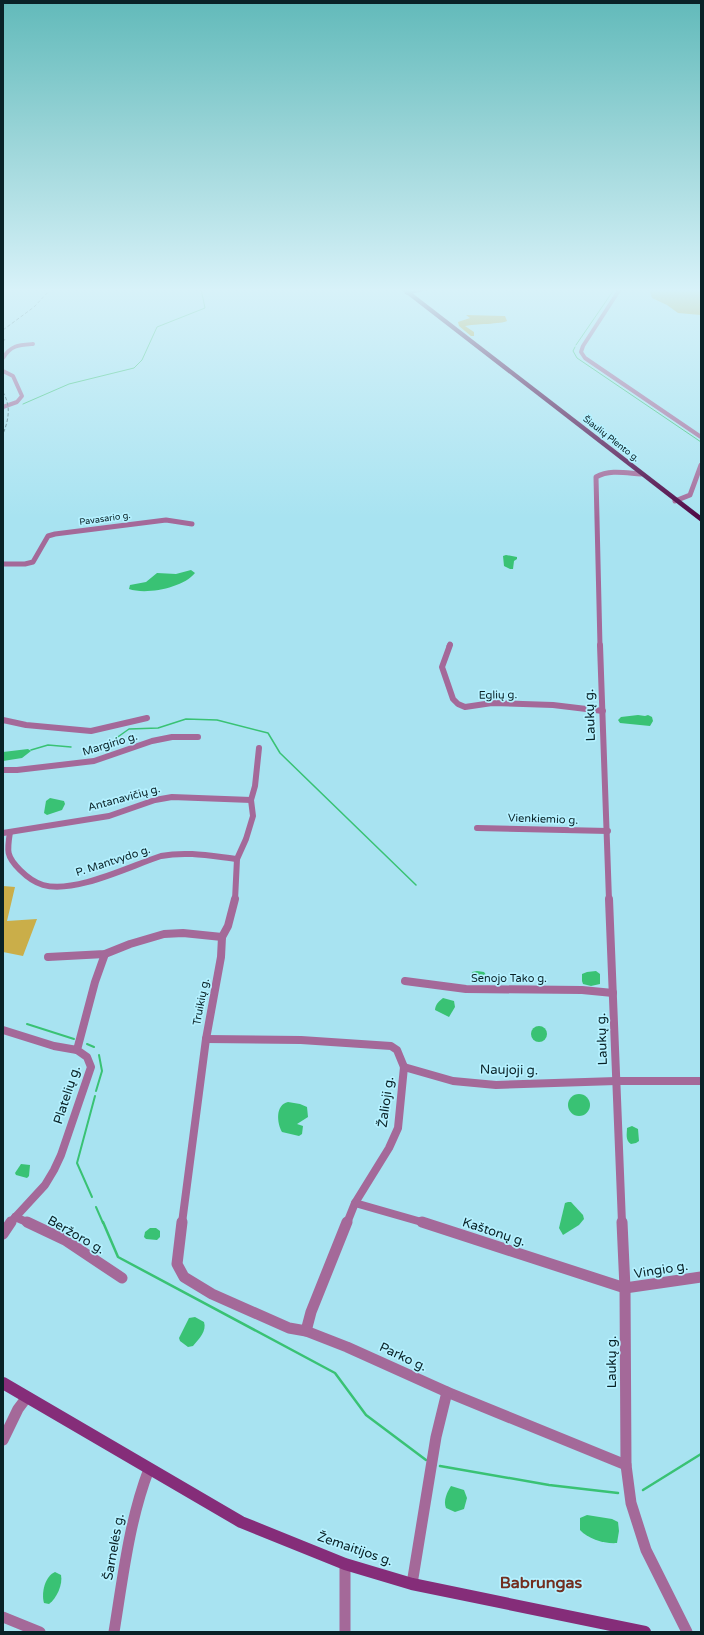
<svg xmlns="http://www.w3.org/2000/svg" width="704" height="1635" font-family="'Varela Round',sans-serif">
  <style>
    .green { fill: #caae49 }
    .forest { fill: #bfa233 }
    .water { fill: #39c274 }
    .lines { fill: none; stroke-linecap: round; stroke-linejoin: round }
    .stream-far3 { stroke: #39c274; stroke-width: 1 }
    .stream-far2 { stroke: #39c274; stroke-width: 1.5 }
    .stream-far1 { stroke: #39c274; stroke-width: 2 }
    .stream { stroke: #39c274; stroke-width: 2.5 }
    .minor-far4 { stroke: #a46999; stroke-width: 4 }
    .minor-far3 { stroke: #a46999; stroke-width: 5 }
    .minor-far2 { stroke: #a46999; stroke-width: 6 }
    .minor-far1 { stroke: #a46999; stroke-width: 8 }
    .minor { stroke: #a46999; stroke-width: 11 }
    .secondary { stroke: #852d79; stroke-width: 12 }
    .primary { fill: #64055a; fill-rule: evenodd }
    .trunk { fill: #4f0947; fill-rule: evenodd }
    .rail { stroke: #446972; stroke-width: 1; stroke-dasharray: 3.5 2; stroke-linecap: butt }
    .labels { text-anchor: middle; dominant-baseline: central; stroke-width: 3.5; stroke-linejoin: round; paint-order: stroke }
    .far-street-label { font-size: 9px; fill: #092227; stroke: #b5f1ff }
    .street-label { font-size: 11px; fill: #092227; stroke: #b5f1ff }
    .near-street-label { font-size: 13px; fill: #092227; stroke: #b5f1ff }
    .near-quarter-label { font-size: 16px; font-weight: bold; fill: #722e1f; stroke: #b5f1ff }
  </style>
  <rect width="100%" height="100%" fill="#a8e3f1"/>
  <!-- green -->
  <path class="green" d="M3,886L15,887L7,921L37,919L23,956L3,952Z"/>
  <!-- forest -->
  <g class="forest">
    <path d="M649,289H701V315L678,313L667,305L652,298Z"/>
    <path d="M466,315L505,316L507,321C502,324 474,324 465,326L474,332V336H471L459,326L458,322L470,318Z"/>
  </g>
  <!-- water -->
  <g class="water">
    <path d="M506,555L517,557V559L514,561L513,569H510L504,566L503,556Z"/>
    <path d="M191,570L195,573C183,588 146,595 129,589L130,585L146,582L157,573L176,574Z"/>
    <path d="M638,715L645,716L648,715L652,717L653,721L650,726L620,723L618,720L621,717Z"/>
    <path d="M28,749L31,751L22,758L3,761V752Z"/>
    <path d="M50,798L64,801L65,804L62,810L47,815L44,813L46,801Z"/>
    <path d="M477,971L484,972C487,976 488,979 485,983H473L471,980L472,972Z"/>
    <path d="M596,971L600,974V984L591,986L583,984L582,981V974L587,972Z"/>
    <path d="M443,998L454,1001L455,1007L449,1017L435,1010C435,1005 439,1001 443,998Z"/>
    <circle cx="539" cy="1034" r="8"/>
    <circle cx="579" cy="1105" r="11"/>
    <path d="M288,1102L300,1104L307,1107L308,1117L297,1124L303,1126L302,1134L299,1136L282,1132C277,1123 275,1105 288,1102Z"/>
    <path d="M632,1126L638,1129L639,1141L636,1143L631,1144C625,1140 627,1134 627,1128Z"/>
    <path d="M21,1164L30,1165L29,1176L27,1178L16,1175L15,1173Z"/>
    <path d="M568,1202H571L583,1215L584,1219L579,1225L563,1235L559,1228L565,1203Z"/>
    <path d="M150,1228H156L160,1231V1237L157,1240L146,1239L144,1237L145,1232Z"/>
    <path d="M195,1317L204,1322C207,1331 199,1339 193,1346L188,1347L180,1341L179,1338L189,1318Z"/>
    <path d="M451,1486L464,1490L467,1498L464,1509L455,1512L446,1508C443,1501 447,1492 451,1486Z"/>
    <path d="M587,1515L612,1519L618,1522L619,1531L617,1543C605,1544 588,1539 580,1530V1518Z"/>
    <path d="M55,1572L61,1575C63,1584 57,1598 49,1604L44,1603C41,1593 45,1576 55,1572Z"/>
  </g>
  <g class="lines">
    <!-- stream-far3 -->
    <g class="stream-far3">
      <path d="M576,345L613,291"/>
      <path d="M575,347L573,351L577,358L701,442"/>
      <path d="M23,404L69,384L134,368L142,360L157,327L205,308L201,289"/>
    </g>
    <!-- stream-far2 -->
    <g class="stream-far2">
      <path d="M31,750L48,745L71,747"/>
      <path d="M86,750H93L105,746L129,729L158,728L186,719L217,720L268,733L280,753L416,885"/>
    </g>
    <!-- stream-far1 -->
    <g class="stream-far1">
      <path d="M27,1024L74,1039"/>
      <path d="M87,1044L94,1047"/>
      <path d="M96,1091L102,1071L99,1055"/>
      <path d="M92,1197L77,1163L95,1096"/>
      <path d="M96,1207L103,1223"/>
    </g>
    <!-- stream -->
    <g class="stream">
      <path d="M103,1222L118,1257L335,1373L366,1415L426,1460"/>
      <path d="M440,1466L549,1485L618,1493"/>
      <path d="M643,1490L701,1454"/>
    </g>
    <!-- minor-far4 -->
    <g class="minor-far4">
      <path d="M620,289L583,346L581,352L585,358L701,437"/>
      <path d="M3,358C11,345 19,345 33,344"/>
      <path d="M3,371L13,376L22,396L17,402L3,407"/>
    </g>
    <!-- minor-far3 -->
    <g class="minor-far3">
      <path d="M675,501L690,495L701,465"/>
      <path d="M3,564H25L33,562L48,536L55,534L166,520L192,524"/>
      <path d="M449,646L450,644"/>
      <path d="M600,646L596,477C610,469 626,473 641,474"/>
    </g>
    <!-- minor-far2 -->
    <g class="minor-far2">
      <path d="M450,645L442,667L453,699L458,704L465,707L492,703L553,705L603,711"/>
      <path d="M600,645L609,900"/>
      <path d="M3,720L26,725L91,731L147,718"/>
      <path d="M3,770H17L94,761L152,741L172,737H198"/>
      <path d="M477,828L608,831"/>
      <path d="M10,832C7,851 6,856 20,870C27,877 33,882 43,885C75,894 130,866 161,856C187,851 211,856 237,859"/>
      <path d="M3,833L109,816L155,800L172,797L251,800"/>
      <path d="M235,900L237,859L246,839L253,816L251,800L255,786L259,748"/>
    </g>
    <!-- minor-far1 -->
    <g class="minor-far1">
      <path d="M609,899L622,1223"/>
      <path d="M48,957L105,954L130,944L164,934L183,933L222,937"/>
      <path d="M405,981L466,989L582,990L613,993"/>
      <path d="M3,1030L54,1046L77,1050"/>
      <path d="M206,1039L301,1040L391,1046L397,1050L404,1067L398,1128L389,1148L355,1203L347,1223"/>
      <path d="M404,1067L453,1081L496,1085L616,1081H701"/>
      <path d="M355,1203L425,1223"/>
      <path d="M15,1217L29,1223"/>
      <path d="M10,1223L45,1185L54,1170L61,1155L91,1067L87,1057L77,1050L95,982L105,954"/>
      <path d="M182,1223L206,1039L221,957L222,937L228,926L235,899"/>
    </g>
    <!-- minor -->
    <g class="minor">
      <path d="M27,1222L65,1240L122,1278"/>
      <path d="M182,1222L177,1264L184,1277L212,1294L289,1328L306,1331L347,1347L447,1392L626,1465"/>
      <path d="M422,1222L625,1288L701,1277"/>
      <path d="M622,1222L625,1288L626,1465L631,1503L646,1550L687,1632"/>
      <path d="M3,1234L11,1222"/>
      <path d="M306,1331L311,1312L347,1222"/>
      <path d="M3,1440L18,1409L27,1397"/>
      <path d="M345,1564V1632"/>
      <path d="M412,1584L436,1437L447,1392"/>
      <path d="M3,1617L40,1632"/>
      <path d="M114,1632C123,1577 129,1521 149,1469"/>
    </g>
    <!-- secondary -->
    <path class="secondary" d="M3,1383L241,1522L345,1564L412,1584L645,1632"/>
    <!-- primary -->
    <path class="primary" d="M419,289L427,290L407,295L404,293Z"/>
    <!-- trunk -->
    <path class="trunk" d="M400,289H407L701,516V522Z"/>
    <!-- rail -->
    <g class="rail">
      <path d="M3,330L34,307L51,289"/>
      <path d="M3,342L5,339"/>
      <path d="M3,392C11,406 9,419 3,434"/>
    </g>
  </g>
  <!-- sky -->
  <linearGradient id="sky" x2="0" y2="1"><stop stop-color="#62baba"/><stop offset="0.56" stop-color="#d8f2f9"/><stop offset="1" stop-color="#d8f2f9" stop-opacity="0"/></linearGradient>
  <rect width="704" height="518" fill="url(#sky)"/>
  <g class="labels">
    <!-- far-street labels -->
    <g class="far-street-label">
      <text transform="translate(611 439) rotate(38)">Šiaulių Plento g.</text>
      <text transform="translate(105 519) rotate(-8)">Pavasario g.</text>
    </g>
    <!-- street labels -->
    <g class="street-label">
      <text transform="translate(498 695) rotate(-1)">Eglių g.</text>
      <text transform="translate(110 744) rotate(-17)">Margirio g.</text>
      <text transform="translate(124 798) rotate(-15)">Antanavičių g.</text>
      <text transform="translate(543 819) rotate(2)">Vienkiemio g.</text>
      <text transform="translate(113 861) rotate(-18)">P. Mantvydo g.</text>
      <text x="509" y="978">Senojo Tako g.</text>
      <text transform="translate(201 1002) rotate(-79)">Truikių g.</text>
    </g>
    <!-- near-street labels -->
    <g class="near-street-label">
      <text transform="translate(590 715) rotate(-92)">Laukų g.</text>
      <text transform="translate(602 1039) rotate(-92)">Laukų g.</text>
      <text transform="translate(509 1070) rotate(1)">Naujoji g.</text>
      <text transform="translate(67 1095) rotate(-72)">Platelių g.</text>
      <text transform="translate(386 1102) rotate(-82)">Žalioji g.</text>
      <text transform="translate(494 1232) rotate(18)">Kaštonų g.</text>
      <text transform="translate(76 1235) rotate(30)">Beržoro g.</text>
      <text transform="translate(661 1270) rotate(-9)">Vingio g.</text>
      <text transform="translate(403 1357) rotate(25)">Parko g.</text>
      <text transform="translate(612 1362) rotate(-90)">Laukų g.</text>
      <text transform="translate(114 1547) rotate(-80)">Šarnelės g.</text>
      <text transform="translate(355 1549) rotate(19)">Žemaitijos g.</text>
    </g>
    <!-- near-quarter labels -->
    <g class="near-quarter-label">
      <text x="541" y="1583">Babrungas</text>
    </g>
  </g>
  <!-- border -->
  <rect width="704" height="1635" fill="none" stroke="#092227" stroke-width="8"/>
</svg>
